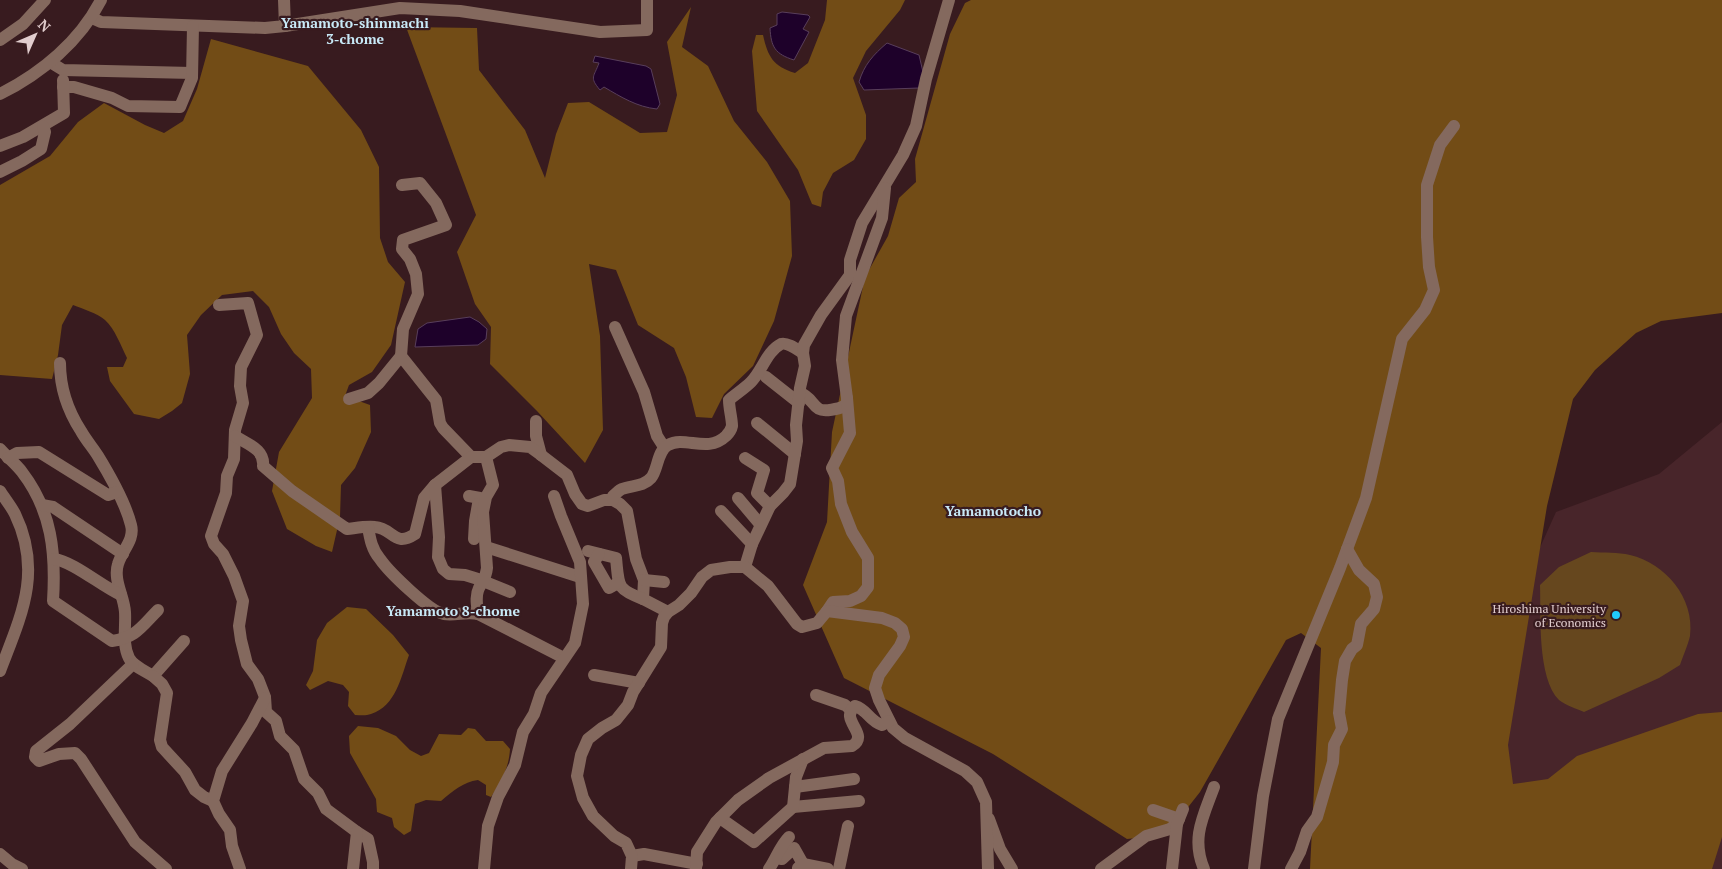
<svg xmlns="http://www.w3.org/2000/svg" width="1722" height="869" font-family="'PT Serif',serif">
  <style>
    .built { fill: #48252a }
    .green { fill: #66471e }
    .forest { fill: #724c16 }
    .water { fill: #1e012a; stroke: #583e5b }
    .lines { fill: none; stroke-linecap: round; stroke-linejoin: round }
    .minor { stroke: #84695e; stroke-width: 12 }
    .poi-dot { fill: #20c9fd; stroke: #381b1f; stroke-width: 2 }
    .labels { text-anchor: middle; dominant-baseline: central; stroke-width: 4.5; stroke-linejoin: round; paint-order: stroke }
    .poi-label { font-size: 12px; fill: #e1cdce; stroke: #381b1f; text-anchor: end }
    .neighbourhood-label { font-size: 14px; font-weight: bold; fill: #c8e9f7; stroke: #381b1f }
  </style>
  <rect width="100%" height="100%" fill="#381b1f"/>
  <!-- built -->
  <path class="built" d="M1722,422V869H1404L1463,718L1556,512L1659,474Z"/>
  <!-- green -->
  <path class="green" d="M1591,552C1604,553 1618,552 1630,555C1665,563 1695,598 1690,636C1688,645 1683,656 1680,665L1659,678L1584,712C1577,709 1565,705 1559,700C1537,678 1541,615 1540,585L1559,567Z"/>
  <!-- forest -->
  <g class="forest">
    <path d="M827,0H905L900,10L866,51L853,78L866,115V139L854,160L833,173L823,192L821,207L812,204L798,170L757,111L752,51L756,35H763C768,57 773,66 795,73L808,63L825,20Z"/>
    <path d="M971,0H1722V313L1661,321L1636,333L1595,370L1573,399L1547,506L1508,745L1513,784L1548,779L1577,756L1698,714L1722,712V837L1712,869H1310L1321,648L1301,633L1286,640L1200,792L1178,820L1157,836L1127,839L993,754L844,678L803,585L827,522L832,432L865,277L888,236L899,198L916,182L915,159L950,34L965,3Z"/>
    <path d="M691,7L682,47L708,66L734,121L767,162L790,201L792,256L774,321L753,366L724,394L712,418L696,417L686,377L674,348L638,325L616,270L589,264L600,336L603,430L585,463L537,411L490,364L491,327L475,304L457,252L476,215L406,27L477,28L479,70L525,130L545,178L556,134L568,103L589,102L640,133L667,132L677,95L667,42Z"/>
    <path d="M211,39L308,66L361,130L379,167L380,238L388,262L405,282L391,345L372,372L349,385L345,396L370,405L371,432L355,468L341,485L340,517L332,552L316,546L287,529L272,491L279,452L312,398L311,369L294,353L281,334L269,307L253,291L222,295L201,315L187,335L190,374L182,403L172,411L159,419L134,414L110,381L107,367H123L127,358C121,346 115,329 105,320C97,313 83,309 73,305L62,325L58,355L52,379L0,375V185L50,156L78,122L104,103L145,125L164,133L183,121L197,89Z"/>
    <path d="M347,607L366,609L393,635L409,655C401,677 396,706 371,714C366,716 360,715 355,715L348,706L349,692L343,685L328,681L310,690L306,685L313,671L317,640L327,623Z"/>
    <path d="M358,726L378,728L396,736L410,750L421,756L429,753L439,734L461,735L468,728L475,729L486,741H503L510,749C509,768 501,782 491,797L486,795V785L478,780C463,782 453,791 441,801L426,800L415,804L411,831L404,835L394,827L392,818L377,812L376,799L350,753L349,736Z"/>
  </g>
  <!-- water -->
  <g class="water">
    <path d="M782,12L808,15L810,17L803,29L809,32L794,60C775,54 771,47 770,28L777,25V14Z"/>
    <path d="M887,43L919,55L923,72L919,88L864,90L859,82C864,65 873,55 887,43Z"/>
    <path d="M595,56L646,66L651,69L660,104L657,109C637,107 621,97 604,87L600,90C589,77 594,77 599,63L593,62Z"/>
    <path d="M470,317L479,322L487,329L486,339L478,345L415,347L418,329L427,323Z"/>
  </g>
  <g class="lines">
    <!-- minor -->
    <g class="minor">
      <path d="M92,18L101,22L265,28L285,26L284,0"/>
      <path d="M285,26L400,8L460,11L600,32L647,30V0"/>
      <path d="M0,40L23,24L45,0"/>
      <path d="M50,62L63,70L192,73"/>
      <path d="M63,87H74L112,98L128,106L180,107L192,78L193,26"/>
      <path d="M0,94C42,73 80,41 101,0"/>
      <path d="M0,146L23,137L64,113L63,80"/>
      <path d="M0,172L22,161L41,149L45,132L43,126"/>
      <path d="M402,185L420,183L436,203L446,225L403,240L402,249L410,259L416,274L418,294L403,329L401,356L436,400L440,423L443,428L471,457"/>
      <path d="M219,305L248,303L257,335L241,367L240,386L243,403L235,430L234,459L227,476L226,493L211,536L214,544L223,554L234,576L243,601L239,626L241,640L247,664L258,679L265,697L266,712L276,721L280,736L294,750L304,779L318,793L326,809L357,832L368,839L373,862V869"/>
      <path d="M615,327L644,392L657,436L664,447"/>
      <path d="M60,363C60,387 68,411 81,431C86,440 93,448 98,456C109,474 126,505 131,525C135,540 122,550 118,564C113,580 124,596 125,612C126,626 122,644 129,658C133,666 145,671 153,676L184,641"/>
      <path d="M766,377L799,403"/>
      <path d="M800,393C811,397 811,404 819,409C824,412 839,409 844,406C847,403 847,402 847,398"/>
      <path d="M349,399L368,393L379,383L401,356"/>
      <path d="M536,421V436L541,455"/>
      <path d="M757,423L795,454"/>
      <path d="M235,436C247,444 265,449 263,466L292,491L347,529C356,528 366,526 375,527C393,528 394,548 415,534L424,498L435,485L471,457H486L501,447L509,445L530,447L541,455L567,475L575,494L582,504L588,506L604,500H613L620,504L627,511L636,559L644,580L643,599L668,612"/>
      <path d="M0,449C7,457 16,464 22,472C52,511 56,553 53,601L112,641C136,638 142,626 158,610"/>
      <path d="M8,458L17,453L39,452L108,495L117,492"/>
      <path d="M745,458L764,470L757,493L770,506"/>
      <path d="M435,485L439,537L438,557L443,569L449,574L465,575L478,579L510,592"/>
      <path d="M0,491C5,499 11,506 15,514C43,572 21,616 0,671"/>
      <path d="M469,496L480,498"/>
      <path d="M738,498L760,524"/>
      <path d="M613,500V496C616,494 619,490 622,489C632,485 643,487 651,478C658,470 657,451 668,445C685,435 707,454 726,436C729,433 731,431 732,426C732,418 729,409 729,400C736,394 745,388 751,382C762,371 767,351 781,344C787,342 798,350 803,353"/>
      <path d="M42,505L53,507L123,554"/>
      <path d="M721,511L752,544"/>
      <path d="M368,527C370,539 372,550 380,559C389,572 430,612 444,614C456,616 466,611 478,614L564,658"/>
      <path d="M474,539L475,521L478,504"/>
      <path d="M486,547L580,577"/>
      <path d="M588,551L616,558C619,586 616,589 643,599"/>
      <path d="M599,554L594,562L609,588L618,583"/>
      <path d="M54,559C74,562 101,586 121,595"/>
      <path d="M745,567L752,544L770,506L783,493L790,484L797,441L796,425L800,388L805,366L803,353L804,345L821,315L850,275V260L862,223L903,155L916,126L926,79L949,0"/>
      <path d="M644,580L664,582"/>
      <path d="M827,611L833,602L850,601L861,596L868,587V558L852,532L841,504L838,481L832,468L850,433L847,398L842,360L846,316L882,218L885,188"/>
      <path d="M478,614C477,605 475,596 479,588C483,580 486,578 487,568L483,512L486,497L493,485L486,457"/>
      <path d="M133,664L70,724L36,751L35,757L39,761L59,754L75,753L81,759L135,842L166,869"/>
      <path d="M594,675L639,683"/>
      <path d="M153,676L162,684L167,693L160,740L162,747L185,772L195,790L204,797L213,801"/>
      <path d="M816,695L845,705L851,710"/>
      <path d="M795,787L854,779"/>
      <path d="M793,807L859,801"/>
      <path d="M1153,810L1179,819"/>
      <path d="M720,818L754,842L793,807L796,777L803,759"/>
      <path d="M989,819L1000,849L1012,869"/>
      <path d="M0,854L12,864L22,869"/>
      <path d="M632,856L644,854L697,864"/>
      <path d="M777,858L782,859L794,848L803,864"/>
      <path d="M798,868L803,864L828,869"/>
      <path d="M240,869L232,846L230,830L219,814L213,801L222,771L252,723L265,698"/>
      <path d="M353,869L357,832"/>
      <path d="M484,869L488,826L498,797L515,765L523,732L534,714L541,693L575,643L583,604L580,562L561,516L554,496"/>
      <path d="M631,869L632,856L626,843L614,836L593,816L583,798L577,776L581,755L588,739L602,728L616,720L628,705L633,692L661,647L662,623L664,617L668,612L679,605L691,593L702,577L711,570L730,567H745L768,586L797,624L802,627L817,623L827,611L882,618L895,623L902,629L904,637L900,646L879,675L875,688L879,700L893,728L905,738L965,771L977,782L986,802L988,869"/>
      <path d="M696,869L697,852L716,822L738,800L769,778L824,748L852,746C871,734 838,720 855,706C868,710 869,721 882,725L889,721"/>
      <path d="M769,869C776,859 780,846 789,837"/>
      <path d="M839,869L848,826"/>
      <path d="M1101,869L1146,836L1170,829L1177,824"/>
      <path d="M1172,869L1177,824L1183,809"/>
      <path d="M1204,869C1191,838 1203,817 1214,787"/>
      <path d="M1254,869L1263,796L1278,719L1340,568L1366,498L1402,339L1425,310L1434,290L1429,267L1427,237V185L1440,145L1454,126"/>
      <path d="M1291,869L1300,852L1307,831L1317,817L1333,762L1334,745L1342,729L1339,713L1342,680L1345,661L1352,649L1357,645L1361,624L1374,609L1377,597L1374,584L1359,570L1347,549"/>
    </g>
  </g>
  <!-- markers -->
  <circle class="poi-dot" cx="1616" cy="615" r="5"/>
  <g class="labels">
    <!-- poi labels -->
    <g class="poi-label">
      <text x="1606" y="608">Hiroshima University<tspan x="1606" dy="14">of Economics</tspan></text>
    </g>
    <!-- neighbourhood labels -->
    <g class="neighbourhood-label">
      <text x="355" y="22">Yamamoto-shinmachi<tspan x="355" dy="16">3-chome</tspan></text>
      <text x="993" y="510">Yamamotocho</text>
      <text x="453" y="610">Yamamoto 8-chome</text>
    </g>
  </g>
  <!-- north arrow -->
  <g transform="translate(35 35) rotate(45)" stroke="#381b1f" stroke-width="4" paint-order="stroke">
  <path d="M0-4L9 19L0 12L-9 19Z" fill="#e1cdce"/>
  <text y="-8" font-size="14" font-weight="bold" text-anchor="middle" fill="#e1cdce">N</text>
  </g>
</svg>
